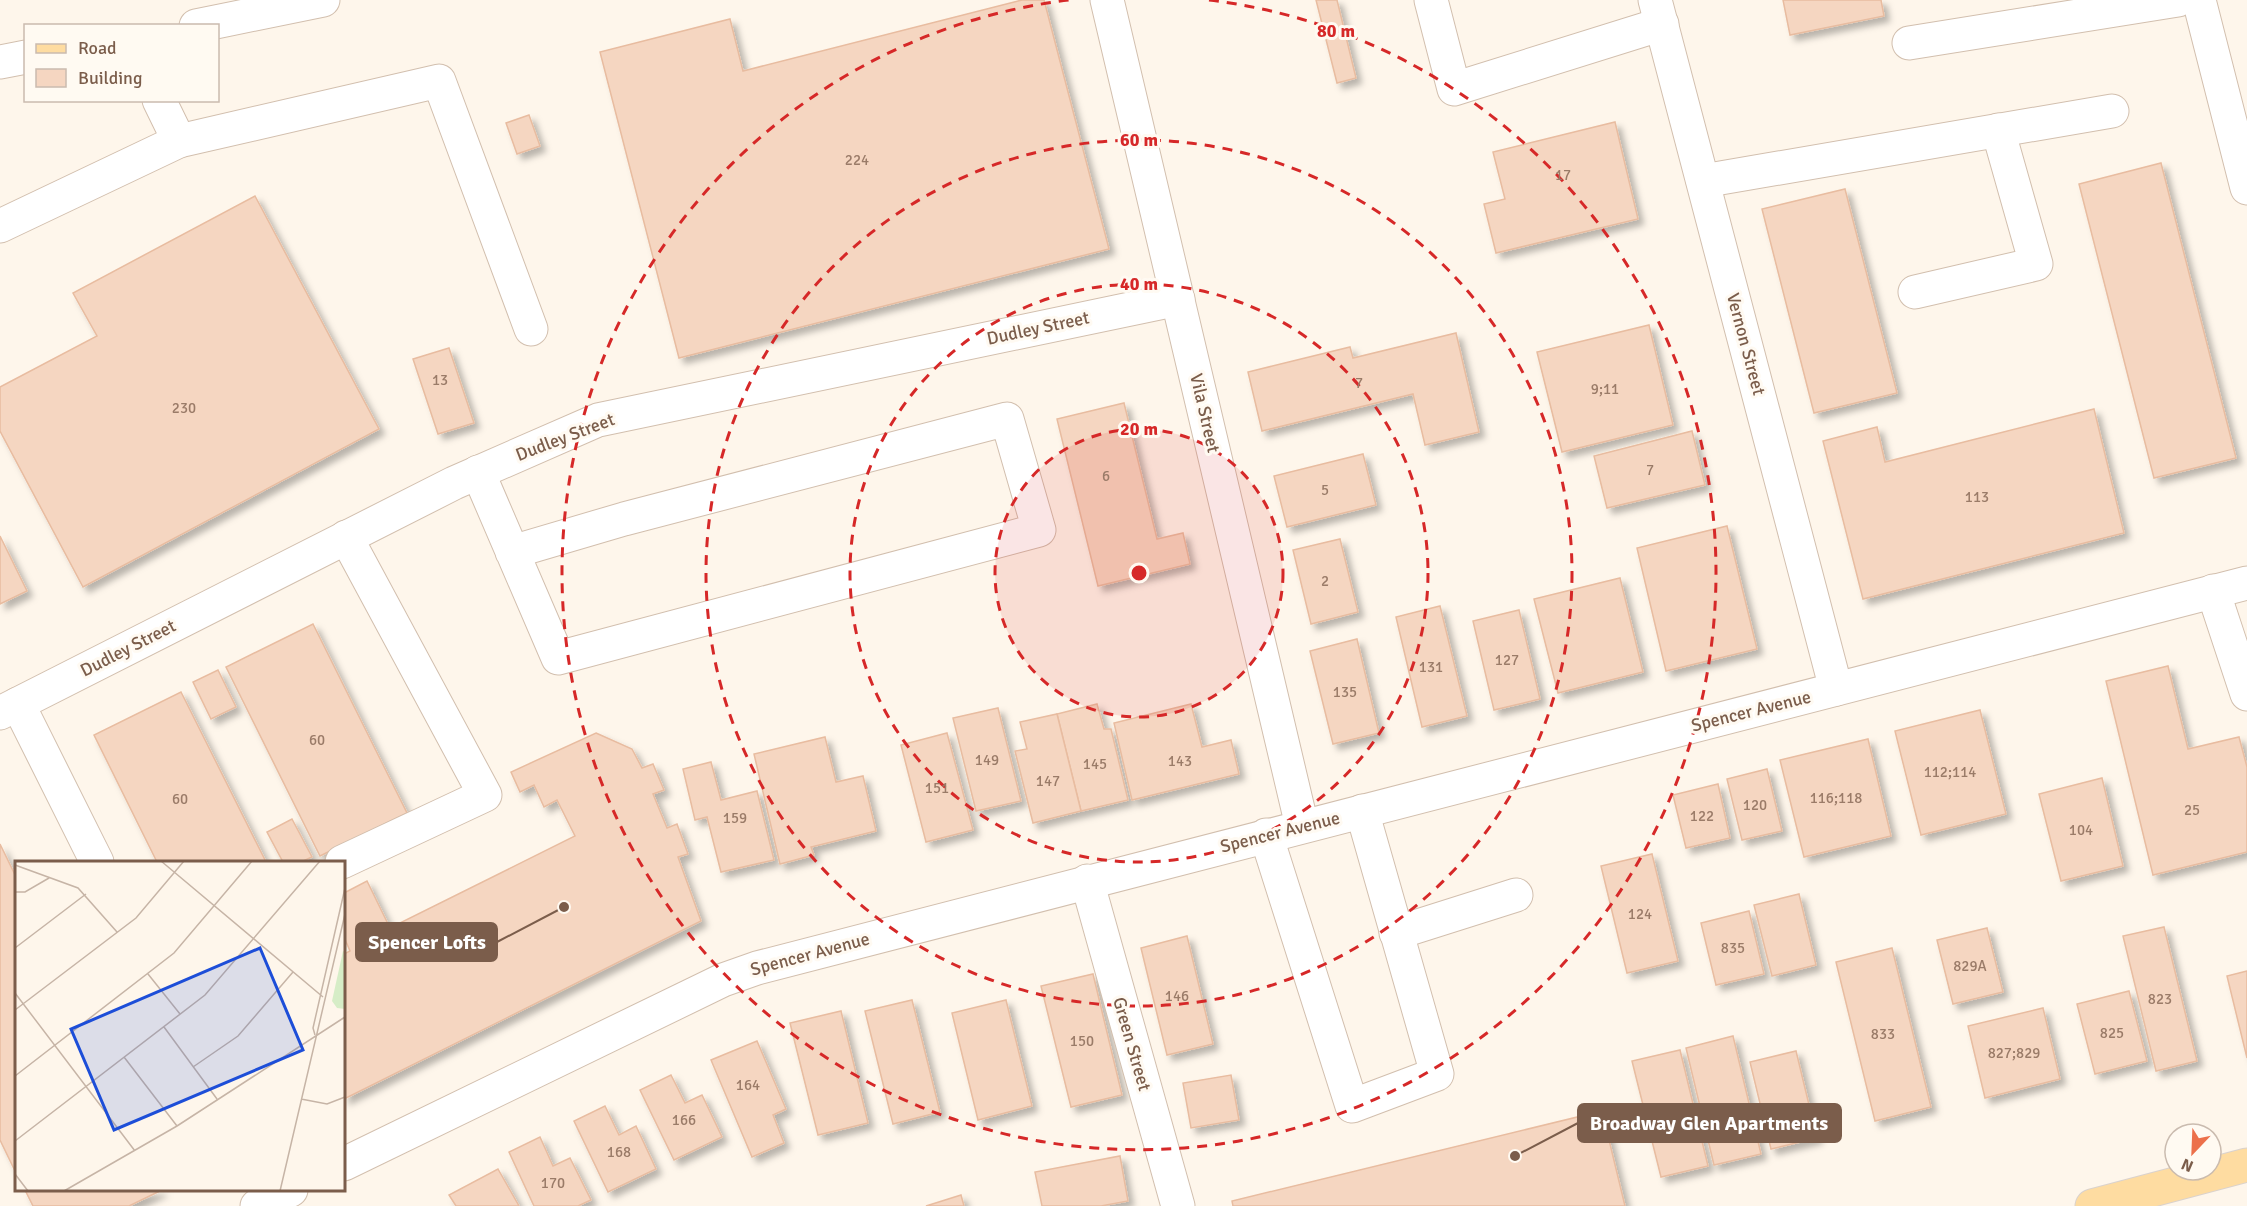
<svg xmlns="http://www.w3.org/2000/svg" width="2247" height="1206" font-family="Signika,sans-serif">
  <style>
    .building { fill: #f5d6c1; stroke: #e8bca0; stroke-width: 1.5; filter: url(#shadow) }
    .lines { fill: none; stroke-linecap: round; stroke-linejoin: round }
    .minor-casing { stroke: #d2bfae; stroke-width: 35 }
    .major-casing { stroke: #dad2cd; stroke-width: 35 }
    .minor { stroke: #fff; stroke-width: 33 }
    .major { stroke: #fedca1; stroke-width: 33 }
    .ring { fill: none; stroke: #d62828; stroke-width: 3; stroke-dasharray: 10 8 }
    .labels { text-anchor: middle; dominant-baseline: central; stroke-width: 6; stroke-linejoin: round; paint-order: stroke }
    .number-label { font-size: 15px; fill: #9a7b68 }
    .street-label { font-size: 18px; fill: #7b5d4b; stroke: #fffaf2 }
    .inset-road { fill: none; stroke: #c6b4a6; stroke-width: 1.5 }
    .view { fill: #1d4ed8; fill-opacity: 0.15; stroke: #1d4ed8; stroke-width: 3 }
    .inset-edge { fill: none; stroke: #7b5d4b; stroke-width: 3 }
    .centre { fill: #d62828; stroke: #fffaf2; stroke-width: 3 }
    .ring-label { font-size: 18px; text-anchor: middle; font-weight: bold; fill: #d62828; stroke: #fffaf2; stroke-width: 6; stroke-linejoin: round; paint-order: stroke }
    .leader { fill: none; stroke: #7b5d4b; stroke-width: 2 }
    .callout-dot { fill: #7b5d4b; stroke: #fffaf2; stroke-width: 2 }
    .callout { fill: #7b5d4b; stroke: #7b5d4b; stroke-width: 2 }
    .callout-label { font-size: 20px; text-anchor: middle; font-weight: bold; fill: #fff }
  </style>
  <defs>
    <filter id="shadow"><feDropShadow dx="5.5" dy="5.5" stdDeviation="3" flood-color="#0004"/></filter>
  </defs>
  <rect width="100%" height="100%" fill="#fef6eb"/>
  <!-- building -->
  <g class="building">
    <path d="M1022,0H1044L1109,249L679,358L600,52L730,19L743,71Z"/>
    <path d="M1316,0H1337L1356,78L1337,83Z"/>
    <path d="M1783,0H1881L1884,16L1790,35Z"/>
    <path d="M529,115L540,146L517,154L506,123Z"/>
    <path d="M1615,122L1638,219L1496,253L1484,204L1505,199L1493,152Z"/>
    <path d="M2161,163L2236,458L2154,478L2079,184Z"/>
    <path d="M1845,189L1897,393L1814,413L1762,209Z"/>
    <path d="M255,196L379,429L83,587L0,431V387L97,336L73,293Z"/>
    <path d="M1649,325L1673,425L1562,452L1537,352Z"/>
    <path d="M1456,333L1479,432L1425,445L1413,394L1262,431L1248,372L1350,347L1353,358Z"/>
    <path d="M449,348L474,423L438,434L413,359Z"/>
    <path d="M1124,403L1157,539L1183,533L1190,564L1098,586L1057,419Z"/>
    <path d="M2094,409L2124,533L1863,599L1823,441L1877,427L1885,462Z"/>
    <path d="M1692,431L1705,485L1607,508L1594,456Z"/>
    <path d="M1363,454L1376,505L1287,527L1274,476Z"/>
    <path d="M1727,526L1757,649L1666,671L1637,548Z"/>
    <path d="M0,536L27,591L0,604Z"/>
    <path d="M1340,539L1358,612L1311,624L1293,550Z"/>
    <path d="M1620,578L1643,672L1558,693L1534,599Z"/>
    <path d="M1440,606L1467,716L1422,727L1396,617Z"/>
    <path d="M1519,610L1540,699L1494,710L1473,621Z"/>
    <path d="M313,624L407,813L320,856L226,667Z"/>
    <path d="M1357,639L1379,733L1333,744L1310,651Z"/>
    <path d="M2168,666L2188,749L2239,737L2247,767V852L2153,875L2106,681Z"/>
    <path d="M218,670L236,707L211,719L193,682Z"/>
    <path d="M181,692L266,862H157L94,735Z"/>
    <path d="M1097,704L1104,729H1111L1128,800L1081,811L1057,714Z"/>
    <path d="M1191,704L1202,747L1231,740L1239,774L1132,800L1114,723Z"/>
    <path d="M998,708L1021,801L976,811L953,718Z"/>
    <path d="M1980,710L2006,814L1921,835L1895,731Z"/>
    <path d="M1057,714L1081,811L1033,823L1015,751L1027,749L1020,722Z"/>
    <path d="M596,733L632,749L642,768L653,764L664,790L653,794L667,828L677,824L688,854L678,857L701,921L344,1099V954L350,951L344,937V893L367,881L390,928L575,836L557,800L544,807L534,785L520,792L511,772Z"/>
    <path d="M947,733L973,830L926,842L901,745Z"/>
    <path d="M825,737L836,782L863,776L876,831L811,847L814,855L780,864L754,754Z"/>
    <path d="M1868,739L1891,836L1804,857L1780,760Z"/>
    <path d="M711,762L721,800L757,791L774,860L721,872L707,817L695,820L683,769Z"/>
    <path d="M1767,769L1782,831L1742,840L1727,779Z"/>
    <path d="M2102,778L2123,866L2061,881L2039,794Z"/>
    <path d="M1718,784L1730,838L1686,848L1673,795Z"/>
    <path d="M292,819L312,857L301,862H283L267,832Z"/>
    <path d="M0,844L16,877V1173L0,1140Z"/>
    <path d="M1652,854L1678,961L1627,973L1601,866Z"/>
    <path d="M1799,894L1816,965L1772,976L1754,905Z"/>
    <path d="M1749,911L1764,974L1716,985L1701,923Z"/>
    <path d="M2164,927L2197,1061L2156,1071L2123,936Z"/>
    <path d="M1987,928L2003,992L1953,1004L1937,940Z"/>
    <path d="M1187,936L1213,1044L1167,1055L1141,948Z"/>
    <path d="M1892,948L1931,1107L1875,1121L1836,962Z"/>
    <path d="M2247,971V1058L2227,976Z"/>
    <path d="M1093,974L1122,1095L1071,1107L1041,986Z"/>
    <path d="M2129,991L2147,1061L2095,1074L2077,1004Z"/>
    <path d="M912,1000L940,1112L893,1124L865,1011Z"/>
    <path d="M1006,1000L1032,1106L978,1120L952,1013Z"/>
    <path d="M2043,1008L2060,1079L1985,1098L1968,1026Z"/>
    <path d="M841,1011L868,1123L818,1135L790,1023Z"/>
    <path d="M1733,1036L1761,1154L1714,1165L1686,1048Z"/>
    <path d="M757,1041L786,1109L773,1115L784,1143L752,1157L711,1060Z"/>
    <path d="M1680,1050L1708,1166L1661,1177L1632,1061Z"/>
    <path d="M1796,1051L1817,1138L1771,1149L1750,1062Z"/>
    <path d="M671,1075L685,1103L702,1095L722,1137L674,1160L640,1090Z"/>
    <path d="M1231,1075L1239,1120L1191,1128L1183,1083Z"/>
    <path d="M605,1106L619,1135L636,1126L656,1169L608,1192L574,1121Z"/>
    <path d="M1602,1111L1625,1206H1233L1232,1201Z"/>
    <path d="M540,1137L553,1166L570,1158L591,1200L578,1206H534L509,1152Z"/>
    <path d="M1120,1156L1128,1201L1101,1206H1042L1035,1172Z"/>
    <path d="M498,1169L519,1206H456L449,1195Z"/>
    <path d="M25,1190H162L129,1206H33Z"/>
    <path d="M961,1195L964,1206H926Z"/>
  </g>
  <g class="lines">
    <defs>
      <g id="minor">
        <path d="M1107,0L1302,826"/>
        <path d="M1431,0L1454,89L1662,24"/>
        <path d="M1655,0L1836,689"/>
        <path d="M2199,0L2247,188"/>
        <path d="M196,26L323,0"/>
        <path d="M1909,43L2178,0"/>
        <path d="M0,62L26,57"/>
        <path d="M179,141L439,81L531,329"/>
        <path d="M1703,181L2112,111"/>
        <path d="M0,226L179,141L159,100"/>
        <path d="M1915,292L2036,264L1998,130"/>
        <path d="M478,472L558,658L1039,530L1007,419L624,519L512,552"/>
        <path d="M2213,591L2247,694"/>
        <path d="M18,704L97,862"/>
        <path d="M0,713L454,483L598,420L1178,299"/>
        <path d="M1266,835L1352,1106L1437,1074L1362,811"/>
        <path d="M342,862L485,795L346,537"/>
        <path d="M1087,881L1178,1206"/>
        <path d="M1396,933L1516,895"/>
        <path d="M344,1164L723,980L757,968L2247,583"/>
        <path d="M257,1206L291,1190"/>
      </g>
      <path id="major" d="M2092,1206L2247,1165"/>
    </defs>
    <!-- minor casing -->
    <use href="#minor" class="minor-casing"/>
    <!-- major casing -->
    <use href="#major" class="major-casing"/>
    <!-- minor -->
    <use href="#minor" class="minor"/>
    <!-- major -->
    <use href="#major" class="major"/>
  </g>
  <!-- distance rings -->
  <circle cx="1139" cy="573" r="144" fill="#d62828" fill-opacity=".12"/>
  <g class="ring">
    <circle cx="1139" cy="573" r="144"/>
    <circle cx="1139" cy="573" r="289"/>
    <circle cx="1139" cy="573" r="433"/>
    <path d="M1209 0A577 577 0 1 1 1069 0"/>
  </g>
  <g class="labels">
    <!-- number labels -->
    <g class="number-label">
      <text x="857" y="160">224</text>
      <text x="1563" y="175">17</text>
      <text x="440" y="380">13</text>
      <text x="1359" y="383">7</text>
      <text x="1605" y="389">9;11</text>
      <text x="184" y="408">230</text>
      <text x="1650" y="470">7</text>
      <text x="1106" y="476">6</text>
      <text x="1325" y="490">5</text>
      <text x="1977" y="497">113</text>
      <text x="1325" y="581">2</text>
      <text x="1507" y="660">127</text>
      <text x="1431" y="667">131</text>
      <text x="1345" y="692">135</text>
      <text x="317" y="740">60</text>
      <text x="987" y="760">149</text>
      <text x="1180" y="761">143</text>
      <text x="1095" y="764">145</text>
      <text x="1950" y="772">112;114</text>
      <text x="1048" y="781">147</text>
      <text x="937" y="788">151</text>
      <text x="1836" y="798">116;118</text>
      <text x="180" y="799">60</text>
      <text x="1755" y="805">120</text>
      <text x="2192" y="810">25</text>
      <text x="1702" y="816">122</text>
      <text x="735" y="818">159</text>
      <text x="2081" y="830">104</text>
      <text x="1640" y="914">124</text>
      <text x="1733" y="948">835</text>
      <text x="1970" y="966">829A</text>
      <text x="1177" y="996">146</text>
      <text x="2160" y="999">823</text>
      <text x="2112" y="1033">825</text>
      <text x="1883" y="1034">833</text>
      <text x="1082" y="1041">150</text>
      <text x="2014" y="1053">827;829</text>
      <text x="748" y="1085">164</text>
      <text x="684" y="1120">166</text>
      <text x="619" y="1152">168</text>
      <text x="553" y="1183">170</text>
    </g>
    <!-- street labels -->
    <g class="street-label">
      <text transform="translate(1038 328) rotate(-12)">Dudley Street</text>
      <text transform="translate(1746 344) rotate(75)">Vernon Street</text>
      <text transform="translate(1205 413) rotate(77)">Vila Street</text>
      <text transform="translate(565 437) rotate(-21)">Dudley Street</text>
      <text transform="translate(128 648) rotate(-27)">Dudley Street</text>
      <text transform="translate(1751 711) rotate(-14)">Spencer Avenue</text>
      <text transform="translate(1280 832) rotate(-14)">Spencer Avenue</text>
      <text transform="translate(810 954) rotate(-15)">Spencer Avenue</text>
      <text transform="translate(1132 1044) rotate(74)">Green Street</text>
    </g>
  </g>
  <!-- overview -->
  <g transform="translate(15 861)">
    <rect width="330" height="330" fill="#fef6eb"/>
    <path d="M328,90L330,91V148L322,147L317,140Z" fill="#d6edc7"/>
    <path class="inset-road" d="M146,0L308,136M0,4L63,27L102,71M0,31H10L34,17M0,87L71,33M133,113L165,153M0,132L120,290M0,149L121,57L169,0M149,166L202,238M300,174L298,167L330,27M109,196L162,265M178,206L223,175L278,111M0,215L159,92L237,0M286,238L312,243L330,236M0,280L190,134L305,0M0,313L13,330M49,330L162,265L330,156M265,330L330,53"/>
    <path class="view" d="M245,87L288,189L99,269L56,168Z"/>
    <rect width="330" height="330" class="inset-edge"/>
  </g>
  <circle cx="1139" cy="573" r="9" class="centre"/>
  <g class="ring-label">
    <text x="1336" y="37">80 m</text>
    <text x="1139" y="146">60 m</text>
    <text x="1139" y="290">40 m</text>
    <text x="1139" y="435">20 m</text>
  </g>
  <!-- callouts -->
  <path class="leader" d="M564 907L497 942M1515 1156L1578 1123"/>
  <g class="callout-dot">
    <circle cx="564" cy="907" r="6"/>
    <circle cx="1515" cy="1156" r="6"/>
  </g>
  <g class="callout">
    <rect x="356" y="923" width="141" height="38" rx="6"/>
    <rect x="1578" y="1104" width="263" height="38" rx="6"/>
  </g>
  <g class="callout-label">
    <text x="427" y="949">Spencer Lofts</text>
    <text x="1709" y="1130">Broadway Glen Apartments</text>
  </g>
  <!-- legend -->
  <rect x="24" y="24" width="195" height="78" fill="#fffaf2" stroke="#cabbaf" stroke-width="1.5"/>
  <rect x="36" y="44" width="30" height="9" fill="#fedca1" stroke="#cabbaf" stroke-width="1.5"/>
  <text x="78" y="54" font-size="18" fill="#7b5d4b">Road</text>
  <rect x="36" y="69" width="30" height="18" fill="#f5d6c1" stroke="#cabbaf" stroke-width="1.5"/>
  <text x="78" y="84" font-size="18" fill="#7b5d4b">Building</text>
  <!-- north arrow -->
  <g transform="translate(2193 1152) rotate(203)"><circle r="28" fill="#fffaf2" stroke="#cabbaf" stroke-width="1.5"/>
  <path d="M0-4.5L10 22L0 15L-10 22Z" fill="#ec704b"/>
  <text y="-9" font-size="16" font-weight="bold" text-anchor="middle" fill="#7b5d4b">N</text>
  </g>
</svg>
